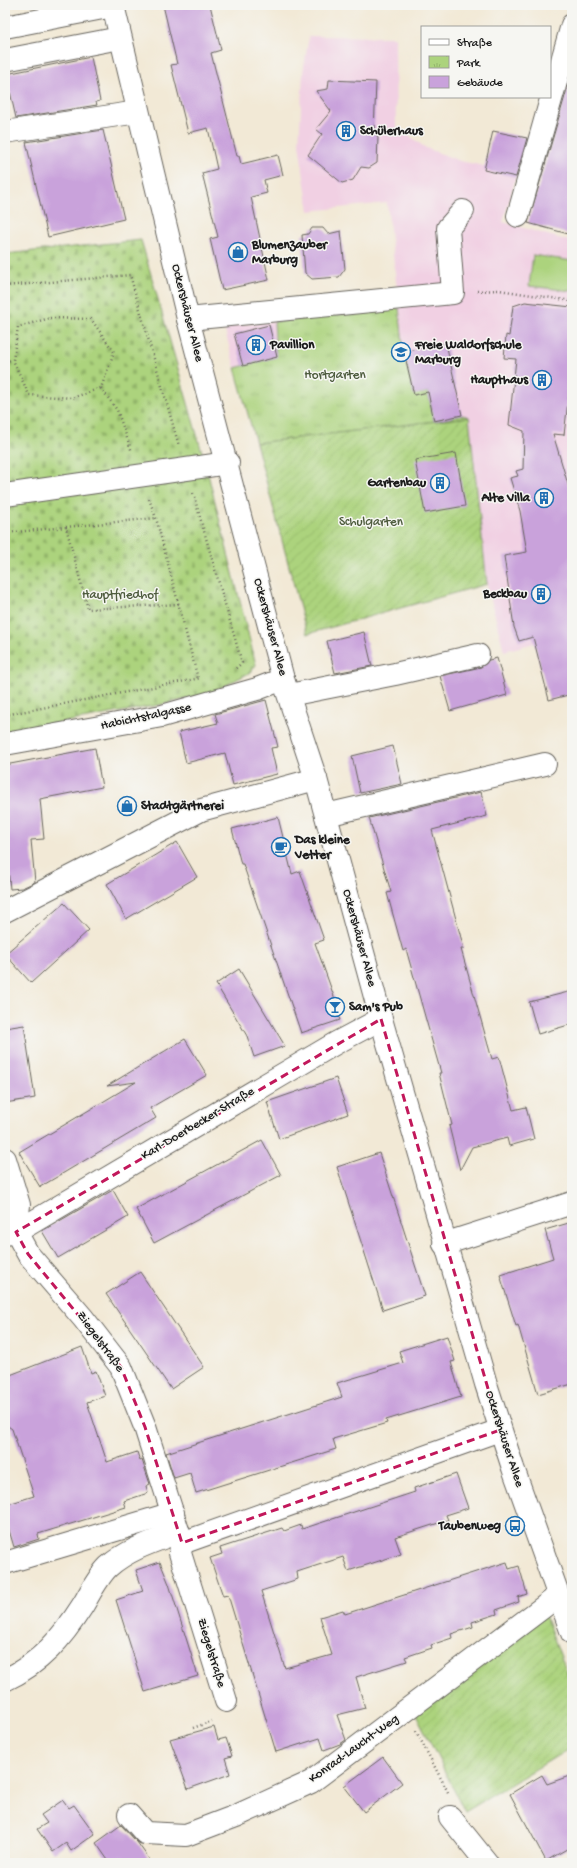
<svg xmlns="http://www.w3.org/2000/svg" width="577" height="1868" font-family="'Gochi Hand',sans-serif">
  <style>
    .built { fill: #f1d0e3 }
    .grass { fill: #acd37d; stroke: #64784c }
    .cemetery { fill: url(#cemetery-stones); stroke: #64784c }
    .park { fill: url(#park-tufts); stroke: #64784c }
    .garden { fill: url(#garden-furrows); stroke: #64784c }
    .building { fill: #c9a2db }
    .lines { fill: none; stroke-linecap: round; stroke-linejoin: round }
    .minor-casing { stroke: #67645d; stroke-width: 24 }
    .path { stroke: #67645d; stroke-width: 2.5; stroke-dasharray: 1 3; stroke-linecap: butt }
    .minor { stroke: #fff; stroke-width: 22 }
    .marked { fill: none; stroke: #c2185b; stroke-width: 3; stroke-dasharray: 8 5; stroke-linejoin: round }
    .labels { text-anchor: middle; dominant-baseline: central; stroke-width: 3; stroke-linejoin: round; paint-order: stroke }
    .poi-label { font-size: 13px; font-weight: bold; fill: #1c1c1c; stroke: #f6f6f2; text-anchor: start }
    .street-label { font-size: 13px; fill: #1c1c1c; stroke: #f6f6f2 }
    .park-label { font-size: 13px; fill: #4e5c3e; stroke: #f6f6f2 }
  </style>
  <defs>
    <pattern id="cemetery-stones" width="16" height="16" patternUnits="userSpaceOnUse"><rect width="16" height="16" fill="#acd37d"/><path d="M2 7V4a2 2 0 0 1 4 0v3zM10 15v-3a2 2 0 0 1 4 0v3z" fill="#93b56b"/></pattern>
    <pattern id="park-tufts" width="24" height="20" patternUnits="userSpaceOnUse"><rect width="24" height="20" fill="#acd37d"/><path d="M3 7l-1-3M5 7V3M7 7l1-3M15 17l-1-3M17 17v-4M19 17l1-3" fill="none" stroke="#93b56b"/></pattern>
    <pattern id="garden-furrows" width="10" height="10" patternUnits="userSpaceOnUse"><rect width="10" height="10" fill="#acd37d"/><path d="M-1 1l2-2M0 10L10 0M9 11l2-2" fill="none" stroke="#93b56b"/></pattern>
  </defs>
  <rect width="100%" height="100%" fill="#f6f6f2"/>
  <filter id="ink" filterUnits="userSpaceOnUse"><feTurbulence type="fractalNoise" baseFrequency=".025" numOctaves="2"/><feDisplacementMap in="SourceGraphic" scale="8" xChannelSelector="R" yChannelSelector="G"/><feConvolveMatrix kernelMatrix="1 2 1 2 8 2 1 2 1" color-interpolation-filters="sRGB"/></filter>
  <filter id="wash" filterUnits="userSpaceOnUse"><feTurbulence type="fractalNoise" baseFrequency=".012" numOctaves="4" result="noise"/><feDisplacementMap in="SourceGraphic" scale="16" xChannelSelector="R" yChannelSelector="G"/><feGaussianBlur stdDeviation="0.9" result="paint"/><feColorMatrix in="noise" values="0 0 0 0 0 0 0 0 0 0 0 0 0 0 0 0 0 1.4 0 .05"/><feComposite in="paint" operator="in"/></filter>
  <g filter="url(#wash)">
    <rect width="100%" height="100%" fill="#f2e9d6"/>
    <!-- built -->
    <path class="built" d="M309,36L395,37L396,127L426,148L460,161L517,173L503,222L572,242V633L504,651L487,584L307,634L224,327L399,307L387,203L309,211L299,144L303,72Z"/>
    <!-- grass -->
    <path class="grass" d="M533,255L572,261V291L529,286Z"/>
    <!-- cemetery -->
    <path class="cemetery" d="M141,240L206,466L256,665L249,673L209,694L159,705L5,733V254Z"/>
    <!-- park -->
    <path class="park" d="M399,308L404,352L414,394L428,392L434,421L462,415L469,417L256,443L235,368L276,357L274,322Z"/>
    <!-- garden -->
    <g class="garden">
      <path d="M469,417L487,584L307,634L256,443Z"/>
      <path d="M544,1613L572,1685V1733L569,1735L572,1747L465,1812L415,1712Z"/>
    </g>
    <g id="blocks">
      <!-- building -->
      <g class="building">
        <path d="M163,5H210L221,50L211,53L237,156H239L241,164L278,155L283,175L264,180L267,193L251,197L269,280L222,290L210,239L218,237L202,173L217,169L208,128L188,133L171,65L177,64Z"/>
        <path d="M91,57L100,101L96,102L97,105L16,118L6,74Z"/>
        <path d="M570,79H572V235L528,223Z"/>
        <path d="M329,80L376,82L374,133L378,137L377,163L369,168L361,167L353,180L342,183L308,155L322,134L316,129L331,111L316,91L328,89Z"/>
        <path d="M103,130L124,219L48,237L26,142Z"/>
        <path d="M493,131L527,138L516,177L484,170Z"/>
        <path d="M312,228H323L328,234L341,231L345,269L339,277L312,279L305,273L302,235L308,234Z"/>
        <path d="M525,302L572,307V367L564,435L553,434L572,498V694L549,700L533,637L519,641L514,627L504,556L527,552L520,511L510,478L518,476L516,471L523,469L524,431L509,425L516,359L504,358L506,335L509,336L513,306Z"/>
        <path d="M269,325L277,357L243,366L234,334Z"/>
        <path d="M446,343L462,415L434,421L428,392L414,395L404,352Z"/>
        <path d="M456,453L465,506L425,513L415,460Z"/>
        <path d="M364,632L372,666L335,673L327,641Z"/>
        <path d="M497,658L507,695L450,711L440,676L481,667L489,660Z"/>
        <path d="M266,700L278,747L271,748L277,774L233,785L225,753L186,763L179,732L218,723L215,714Z"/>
        <path d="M393,746L402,784L360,793L352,756Z"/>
        <path d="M95,748L102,787L40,799L44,839L31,840L35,882L22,888L10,889L5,837V765Z"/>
        <path d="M481,792L487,816L432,830L464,949H461L492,1059L499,1057L513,1110L526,1107L534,1139L509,1146L507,1138L472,1147L460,1170L449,1126L452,1125L439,1073H441L406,949L403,951L387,893L391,892L369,818Z"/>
        <path d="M278,817L292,874L300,871L324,940L315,943L336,1002L333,1003L340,1020L301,1033L243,864H241L232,829Z"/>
        <path d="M177,842L197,877L126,919L107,884Z"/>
        <path d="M64,903L89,930L31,983L5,954Z"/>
        <path d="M239,969L285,1046L254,1057L247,1036L216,984Z"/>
        <path d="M572,991V1024L538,1034L529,1002Z"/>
        <path d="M24,1025L35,1098L5,1103V1028Z"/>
        <path d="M185,1039L207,1075L150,1108L156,1118L40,1187L19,1152L136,1082L107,1086Z"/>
        <path d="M336,1078L348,1114L279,1139L267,1102Z"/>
        <path d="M262,1140L281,1175L154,1243L136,1209Z"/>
        <path d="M379,1153L425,1296L383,1310L337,1167Z"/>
        <path d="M113,1190L128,1217L58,1258L42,1231Z"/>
        <path d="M572,1222V1384L538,1394L518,1325L516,1326L500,1275L553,1258L545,1230Z"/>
        <path d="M140,1272L204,1367L171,1389L106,1294Z"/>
        <path d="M447,1336L455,1361L451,1362L461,1397L386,1420L387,1423L333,1439L336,1449L196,1493L190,1473L174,1478L166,1453L342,1397L337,1383L403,1363L399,1351Z"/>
        <path d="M82,1347L91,1373L96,1371L105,1396L87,1402L107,1462L137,1452L140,1461L142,1460L150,1484L146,1486L148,1493L124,1501L126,1507L38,1534L39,1539L14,1547L5,1517V1505L34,1496L12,1429L5,1424V1377Z"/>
        <path d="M456,1474L468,1508L446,1515L448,1520L395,1537L401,1554L348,1571L343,1557L297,1572L298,1579L261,1591L285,1668L332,1655L320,1617L343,1610L345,1614L507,1562L509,1569L519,1566L527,1594L518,1597L519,1602L496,1610L497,1614L472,1622L473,1627L451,1634L452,1638L431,1645L432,1648L405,1657L407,1661L356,1677L365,1708L337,1715L346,1740L340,1744L324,1750L320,1738L276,1752L228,1595L223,1596L210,1558L222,1554L220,1548L282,1528L284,1531L301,1525L302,1529L415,1492L414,1488Z"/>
        <path d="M160,1562L169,1584L198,1676L145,1692L116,1600L143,1591L136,1570Z"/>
        <path d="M214,1727L218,1740L226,1738L232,1756L225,1758L230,1774L188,1789L170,1739Z"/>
        <path d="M383,1757L402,1783L364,1812L344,1786Z"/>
        <path d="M542,1775L547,1784L572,1775V1846L546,1861L510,1794Z"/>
        <path d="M63,1800L69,1808L74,1805L95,1834L71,1851L66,1843L53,1852L37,1829L47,1823L41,1815Z"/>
        <path d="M121,1825L137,1842L152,1863H110L96,1843Z"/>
      </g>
    </g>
  </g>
  <g filter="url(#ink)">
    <use href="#blocks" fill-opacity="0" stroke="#67645d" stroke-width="1"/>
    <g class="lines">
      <defs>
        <g id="minor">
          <path d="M113,5L188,319L283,679L316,779L381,1019L486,1384L513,1468L572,1633"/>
          <path d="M5,27L113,6"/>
          <path d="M5,60L120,38"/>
          <path d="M5,132L138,112"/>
          <path d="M518,216L572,25"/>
          <path d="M188,319L453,293L448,228L463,211"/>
          <path d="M5,495L228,463"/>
          <path d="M289,695L395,674L478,655"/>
          <path d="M5,744L162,716L257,689L283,679"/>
          <path d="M326,815L545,764"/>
          <path d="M5,911L201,810L316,779"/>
          <path d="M5,1159L19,1205L16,1232"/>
          <path d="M16,1232L28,1254L83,1318L121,1367L145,1427L182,1543L180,1553L226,1701"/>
          <path d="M5,1234L16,1232L336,1043L381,1019"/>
          <path d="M444,1244L572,1203"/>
          <path d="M182,1543L500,1430"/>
          <path d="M5,1563L173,1513"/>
          <path d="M5,1680C41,1663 62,1638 83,1605C90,1593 98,1577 108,1567C128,1549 155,1541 179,1532"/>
          <path d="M129,1815L145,1833L186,1835L236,1816L311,1782L558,1596"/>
          <path d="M450,1817L487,1863"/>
        </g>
      </defs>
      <!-- minor casing -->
      <use href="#minor" class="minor-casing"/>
      <!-- path -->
      <g class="path">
        <path d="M5,286L130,275L179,446"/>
        <path d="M477,291L499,290L572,301"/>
        <path d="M50,318L91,319L114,352L101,388L72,398L29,395L13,360L18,327Z"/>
        <path d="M5,361L13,360"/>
        <path d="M101,388L117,410L132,452"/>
        <path d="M193,493L242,663L235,669"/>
        <path d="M149,499L156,518L198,679"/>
        <path d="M66,527L156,518"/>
        <path d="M5,533L66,527L88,609L179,604"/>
        <path d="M5,715L201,678"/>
        <path d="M193,1728L212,1721"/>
        <path d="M416,1731L449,1794"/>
      </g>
      <!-- minor -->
      <use href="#minor" class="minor"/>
    </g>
  </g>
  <!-- marked area -->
  <path class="marked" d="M381,1019L500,1430L182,1543L145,1427L121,1367L28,1254L16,1232Z"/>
  <!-- icons -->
  <defs>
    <symbol id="building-ring" viewBox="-11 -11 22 22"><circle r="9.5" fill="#f6f6f2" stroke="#1f6fb2" stroke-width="1.5"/><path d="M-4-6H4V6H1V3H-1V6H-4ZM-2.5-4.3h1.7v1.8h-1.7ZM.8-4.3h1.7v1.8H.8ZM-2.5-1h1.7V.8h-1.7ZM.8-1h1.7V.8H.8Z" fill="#1f6fb2"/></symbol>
    <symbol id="shop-ring" viewBox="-11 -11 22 22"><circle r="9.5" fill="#f6f6f2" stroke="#1f6fb2" stroke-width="1.5"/><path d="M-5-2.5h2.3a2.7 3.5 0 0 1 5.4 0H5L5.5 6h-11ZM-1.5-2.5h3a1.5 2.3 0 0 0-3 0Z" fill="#1f6fb2"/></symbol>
    <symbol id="school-ring" viewBox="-11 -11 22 22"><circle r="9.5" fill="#f6f6f2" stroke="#1f6fb2" stroke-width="1.5"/><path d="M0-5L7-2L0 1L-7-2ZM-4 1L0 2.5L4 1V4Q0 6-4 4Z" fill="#1f6fb2"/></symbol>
    <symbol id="cafe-ring" viewBox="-11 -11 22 22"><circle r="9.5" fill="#f6f6f2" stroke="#1f6fb2" stroke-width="1.5"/><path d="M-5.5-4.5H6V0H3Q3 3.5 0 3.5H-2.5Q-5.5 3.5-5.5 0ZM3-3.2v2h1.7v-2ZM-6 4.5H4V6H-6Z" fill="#1f6fb2"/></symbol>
    <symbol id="bar-ring" viewBox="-11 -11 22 22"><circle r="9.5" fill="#f6f6f2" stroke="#1f6fb2" stroke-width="1.5"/><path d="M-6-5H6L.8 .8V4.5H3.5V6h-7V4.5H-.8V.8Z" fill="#1f6fb2"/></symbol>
    <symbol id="bus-ring" viewBox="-11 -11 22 22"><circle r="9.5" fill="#f6f6f2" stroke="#1f6fb2" stroke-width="1.5"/><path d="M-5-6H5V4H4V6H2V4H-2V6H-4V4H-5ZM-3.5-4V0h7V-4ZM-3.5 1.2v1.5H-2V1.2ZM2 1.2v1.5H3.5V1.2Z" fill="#1f6fb2"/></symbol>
  </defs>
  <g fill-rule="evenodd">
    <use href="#building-ring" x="335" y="120" width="22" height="22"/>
    <use href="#shop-ring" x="227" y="241" width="22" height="22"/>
    <use href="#building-ring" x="245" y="334" width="22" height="22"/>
    <use href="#school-ring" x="390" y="341" width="22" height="22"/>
    <use href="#building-ring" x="531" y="369" width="22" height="22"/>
    <use href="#building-ring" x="429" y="472" width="22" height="22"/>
    <use href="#building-ring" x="533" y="487" width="22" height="22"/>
    <use href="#building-ring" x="530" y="583" width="22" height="22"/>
    <use href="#shop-ring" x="116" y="795" width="22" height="22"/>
    <use href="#cafe-ring" x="270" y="836" width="22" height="22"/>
    <use href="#bar-ring" x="324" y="996" width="22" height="22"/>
    <use href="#bus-ring" x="504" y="1515" width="22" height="22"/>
  </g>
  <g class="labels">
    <!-- poi labels -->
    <g class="poi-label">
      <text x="360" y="131">Schülerhaus</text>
      <text x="252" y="245">Blumenzauber<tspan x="252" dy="15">Marburg</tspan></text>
      <text x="270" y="345">Pavillion</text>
      <text x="415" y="345">Freie Waldorfschule<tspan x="415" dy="15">Marburg</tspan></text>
      <text x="528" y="380" text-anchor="end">Haupthaus</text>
      <text x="426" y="483" text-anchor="end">Gartenbau</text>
      <text x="530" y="498" text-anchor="end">Alte Villa</text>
      <text x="527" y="594" text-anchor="end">Beckbau</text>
      <text x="141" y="806">Stadtgärtnerei</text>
      <text x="295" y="840">Das kleine<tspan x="295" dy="15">Vetter</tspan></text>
      <text x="349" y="1007">Sam's Pub</text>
      <text x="501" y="1526" text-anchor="end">Taubenweg</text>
    </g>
    <!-- street labels -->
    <g class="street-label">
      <text transform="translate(187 313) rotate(76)">Ockershäuser Allee</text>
      <text transform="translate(270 627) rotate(75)">Ockershäuser Allee</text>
      <text transform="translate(146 717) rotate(-12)">Habichtstalgasse</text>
      <text transform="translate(359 938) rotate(75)">Ockershäuser Allee</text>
      <text transform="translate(198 1124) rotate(-31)">Karl-Doerbecker-Straße</text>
      <text transform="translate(100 1342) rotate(54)">Ziegelstraße</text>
      <text transform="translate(504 1439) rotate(72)">Ockershäuser Allee</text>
      <text transform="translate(211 1653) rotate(73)">Ziegelstraße</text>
      <text transform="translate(354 1749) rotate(-36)">Konrad-Laucht-Weg</text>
    </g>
    <!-- park labels -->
    <g class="park-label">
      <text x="335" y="375">Hortgarten</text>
      <text x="371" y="522">Schulgarten</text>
      <text x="120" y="595">Hauptfriedhof</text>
    </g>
  </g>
  <!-- margin -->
  <rect width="577" height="1868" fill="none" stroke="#f6f6f2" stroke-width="20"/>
  <!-- legend -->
  <rect x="421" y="26" width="130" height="72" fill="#f6f6f2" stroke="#9f9f9c"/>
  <rect x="429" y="39" width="20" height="6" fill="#ffffff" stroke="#9f9f9c"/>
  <text x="457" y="46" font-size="12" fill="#1c1c1c">Straße</text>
  <rect x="429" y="56" width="20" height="12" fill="url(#park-tufts)" stroke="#9f9f9c"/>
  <text x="457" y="66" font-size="12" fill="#1c1c1c">Park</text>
  <rect x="429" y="76" width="20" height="12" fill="#c9a2db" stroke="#9f9f9c"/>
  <text x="457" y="86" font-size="12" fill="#1c1c1c">Gebäude</text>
</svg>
